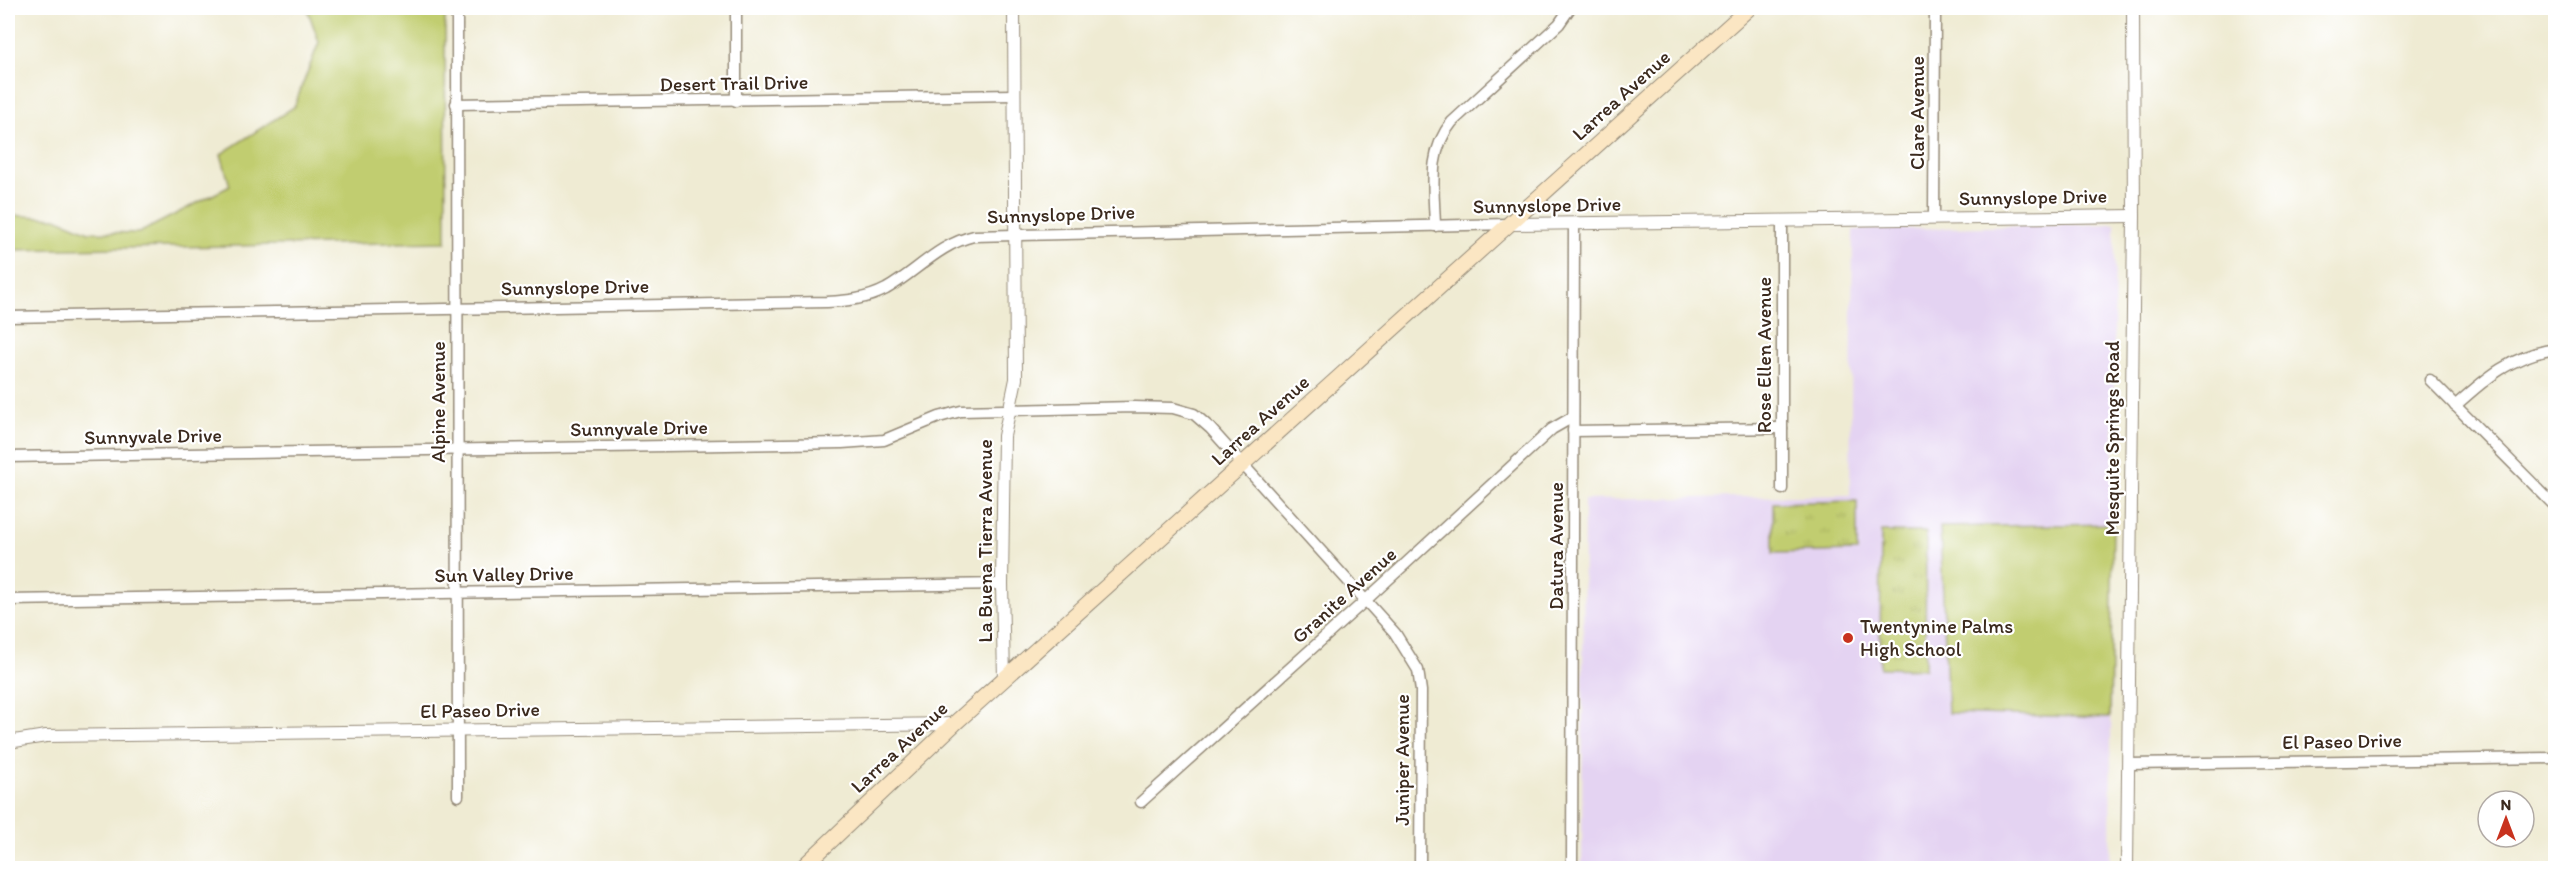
<svg xmlns="http://www.w3.org/2000/svg" width="2563" height="876" font-family="Itim,sans-serif">
  <style>
    .built { fill: #e4d3f2 }
    .grass { fill: #c1cd6f; stroke: #7e7c46; stroke-width: 1.5 }
    .park { fill: url(#park-tufts); stroke: #7e7c46; stroke-width: 1.5 }
    .lines { fill: none; stroke-linecap: round; stroke-linejoin: round }
    .minor-casing { stroke: #958a78; stroke-width: 13 }
    .tertiary-casing { stroke: #958a78; stroke-width: 14 }
    .secondary-casing { stroke: #958a78; stroke-width: 17 }
    .minor { stroke: #fff; stroke-width: 10 }
    .tertiary { stroke: #fff; stroke-width: 12 }
    .secondary { stroke: #fbe6c3; stroke-width: 15 }
    .poi-dot { fill: #c8321e; stroke: #fff; stroke-width: 2 }
    .labels { text-anchor: middle; dominant-baseline: central; stroke-width: 4.5; stroke-linejoin: round; paint-order: stroke }
    .street-label { font-size: 20px; fill: #3b2a1e; stroke: #fff }
    .poi-label { font-size: 20px; fill: #3b2a1e; stroke: #fff; text-anchor: start }
  </style>
  <defs>
    <pattern id="park-tufts" width="24" height="20" patternUnits="userSpaceOnUse" patternTransform="scale(1.5)"><rect width="24" height="20" fill="#c1cd6f"/><path d="M3 7l-1-3M5 7V3M7 7l1-3M15 17l-1-3M17 17v-4M19 17l1-3" fill="none" stroke="#a7b060"/></pattern>
  </defs>
  <rect width="100%" height="100%" fill="#fff"/>
  <filter id="ink" filterUnits="userSpaceOnUse"><feTurbulence type="fractalNoise" baseFrequency=".0167" numOctaves="2"/><feDisplacementMap in="SourceGraphic" scale="12" xChannelSelector="R" yChannelSelector="G"/><feConvolveMatrix kernelMatrix="1 2 1 2 8 2 1 2 1" color-interpolation-filters="sRGB"/></filter>
  <filter id="wash" filterUnits="userSpaceOnUse"><feTurbulence type="fractalNoise" baseFrequency=".008" numOctaves="4" result="noise"/><feDisplacementMap in="SourceGraphic" scale="24" xChannelSelector="R" yChannelSelector="G"/><feGaussianBlur stdDeviation="1.35" result="paint"/><feColorMatrix in="noise" values="0 0 0 0 0 0 0 0 0 0 0 0 0 0 0 0 0 1.4 0 .05"/><feComposite in="paint" operator="in"/></filter>
  <g filter="url(#wash)">
    <rect width="100%" height="100%" fill="#efebd3"/>
    <!-- built -->
    <path class="built" d="M2115,224L2110,868H1582L1584,500L1850,495L1853,230Z"/>
    <!-- grass -->
    <g class="grass">
      <path d="M307,8H445L446,242L8,250V215L56,218L89,232L139,233L230,186L221,154L294,107L319,42Z"/>
      <path d="M2113,524L2110,718L1948,713L1940,527Z"/>
    </g>
    <!-- park -->
    <g class="park">
      <path d="M1857,501V551L1773,553V503Z"/>
      <path d="M1881,532H1926L1925,669L1880,668Z"/>
    </g>
  </g>
  <g filter="url(#ink)">
    <g class="lines">
      <defs>
        <g id="minor">
          <path d="M457,8L458,796"/>
          <path d="M736,101V8"/>
          <path d="M456,104L1013,95"/>
          <path d="M1934,218L1935,8"/>
          <path d="M1435,226C1434,189 1427,152 1452,122L1559,24L1570,8"/>
          <path d="M8,317L827,302C847,301 867,299 886,289C916,272 939,244 974,236L1510,224"/>
          <path d="M2430,380L2556,507"/>
          <path d="M2455,406C2486,378 2512,355 2556,349"/>
          <path d="M1573,431L1782,428"/>
          <path d="M8,457L842,443L884,440L939,417L961,411L1134,407L1173,408L1194,414L1210,428L1395,633L1418,670L1421,691L1420,868"/>
          <path d="M1782,489V221"/>
          <path d="M8,600L1002,584"/>
          <path d="M2129,764L2556,758"/>
          <path d="M1141,802L1366,600L1552,429L1573,417"/>
          <path d="M1572,868L1574,224"/>
        </g>
        <g id="tertiary">
          <path d="M1511,224L2134,216"/>
          <path d="M1004,679L1002,584L1004,436L1016,379L1014,8"/>
          <path d="M8,742L46,736L954,724"/>
          <path d="M2127,868L2134,216L2133,8"/>
        </g>
        <path id="secondary" d="M802,868L954,724L1749,8"/>
      </defs>
      <!-- minor casing -->
      <use href="#minor" class="minor-casing"/>
      <!-- tertiary casing -->
      <use href="#tertiary" class="tertiary-casing"/>
      <!-- secondary casing -->
      <use href="#secondary" class="secondary-casing"/>
      <!-- minor -->
      <use href="#minor" class="minor"/>
      <!-- tertiary -->
      <use href="#tertiary" class="tertiary"/>
      <!-- secondary -->
      <use href="#secondary" class="secondary"/>
    </g>
  </g>
  <!-- markers -->
  <circle class="poi-dot" cx="1848" cy="638" r="6"/>
  <g class="labels">
    <!-- street labels -->
    <g class="street-label">
      <text transform="translate(734 83) rotate(-1)">Desert Trail Drive</text>
      <text transform="translate(1621 95) rotate(-42)">Larrea Avenue</text>
      <text transform="translate(1917 113) rotate(-90)">Clare Avenue</text>
      <text transform="translate(2033 197) rotate(-1)">Sunnyslope Drive</text>
      <text transform="translate(1547 205) rotate(-1)">Sunnyslope Drive</text>
      <text transform="translate(1061 214) rotate(-2)">Sunnyslope Drive</text>
      <text transform="translate(575 287) rotate(-1)">Sunnyslope Drive</text>
      <text transform="translate(1764 355) rotate(-90)">Rose Ellen Avenue</text>
      <text transform="translate(438 402) rotate(-90)">Alpine Avenue</text>
      <text transform="translate(1260 420) rotate(-42)">Larrea Avenue</text>
      <text transform="translate(639 428) rotate(-1)">Sunnyvale Drive</text>
      <text transform="translate(153 436) rotate(-1)">Sunnyvale Drive</text>
      <text transform="translate(2112 438) rotate(-90)">Mesquite Springs Road</text>
      <text transform="translate(985 541) rotate(-90)">La Buena Tierra Avenue</text>
      <text transform="translate(1556 546) rotate(-90)">Datura Avenue</text>
      <text transform="translate(504 574) rotate(-1)">Sun Valley Drive</text>
      <text transform="translate(1344 595) rotate(-42)">Granite Avenue</text>
      <text transform="translate(480 710) rotate(-1)">El Paseo Drive</text>
      <text transform="translate(2342 741) rotate(-1)">El Paseo Drive</text>
      <text transform="translate(899 747) rotate(-43)">Larrea Avenue</text>
      <text transform="translate(1402 760) rotate(-90)">Juniper Avenue</text>
    </g>
    <!-- poi labels -->
    <g class="poi-label">
      <text x="1860" y="626">Twentynine Palms<tspan x="1860" dy="23">High School</tspan></text>
    </g>
  </g>
  <!-- margin -->
  <rect width="2563" height="876" fill="none" stroke="#fff" stroke-width="30"/>
  <!-- north arrow -->
  <g transform="translate(2506 819)"><circle r="28" fill="#ffffff" stroke="#b1aaa5" stroke-width="1.5"/>
  <path d="M0-4.5L10 22L0 15L-10 22Z" fill="#c8321e"/>
  <text y="-9" font-size="16" font-weight="bold" text-anchor="middle" fill="#3b2a1e">N</text>
  </g>
</svg>
